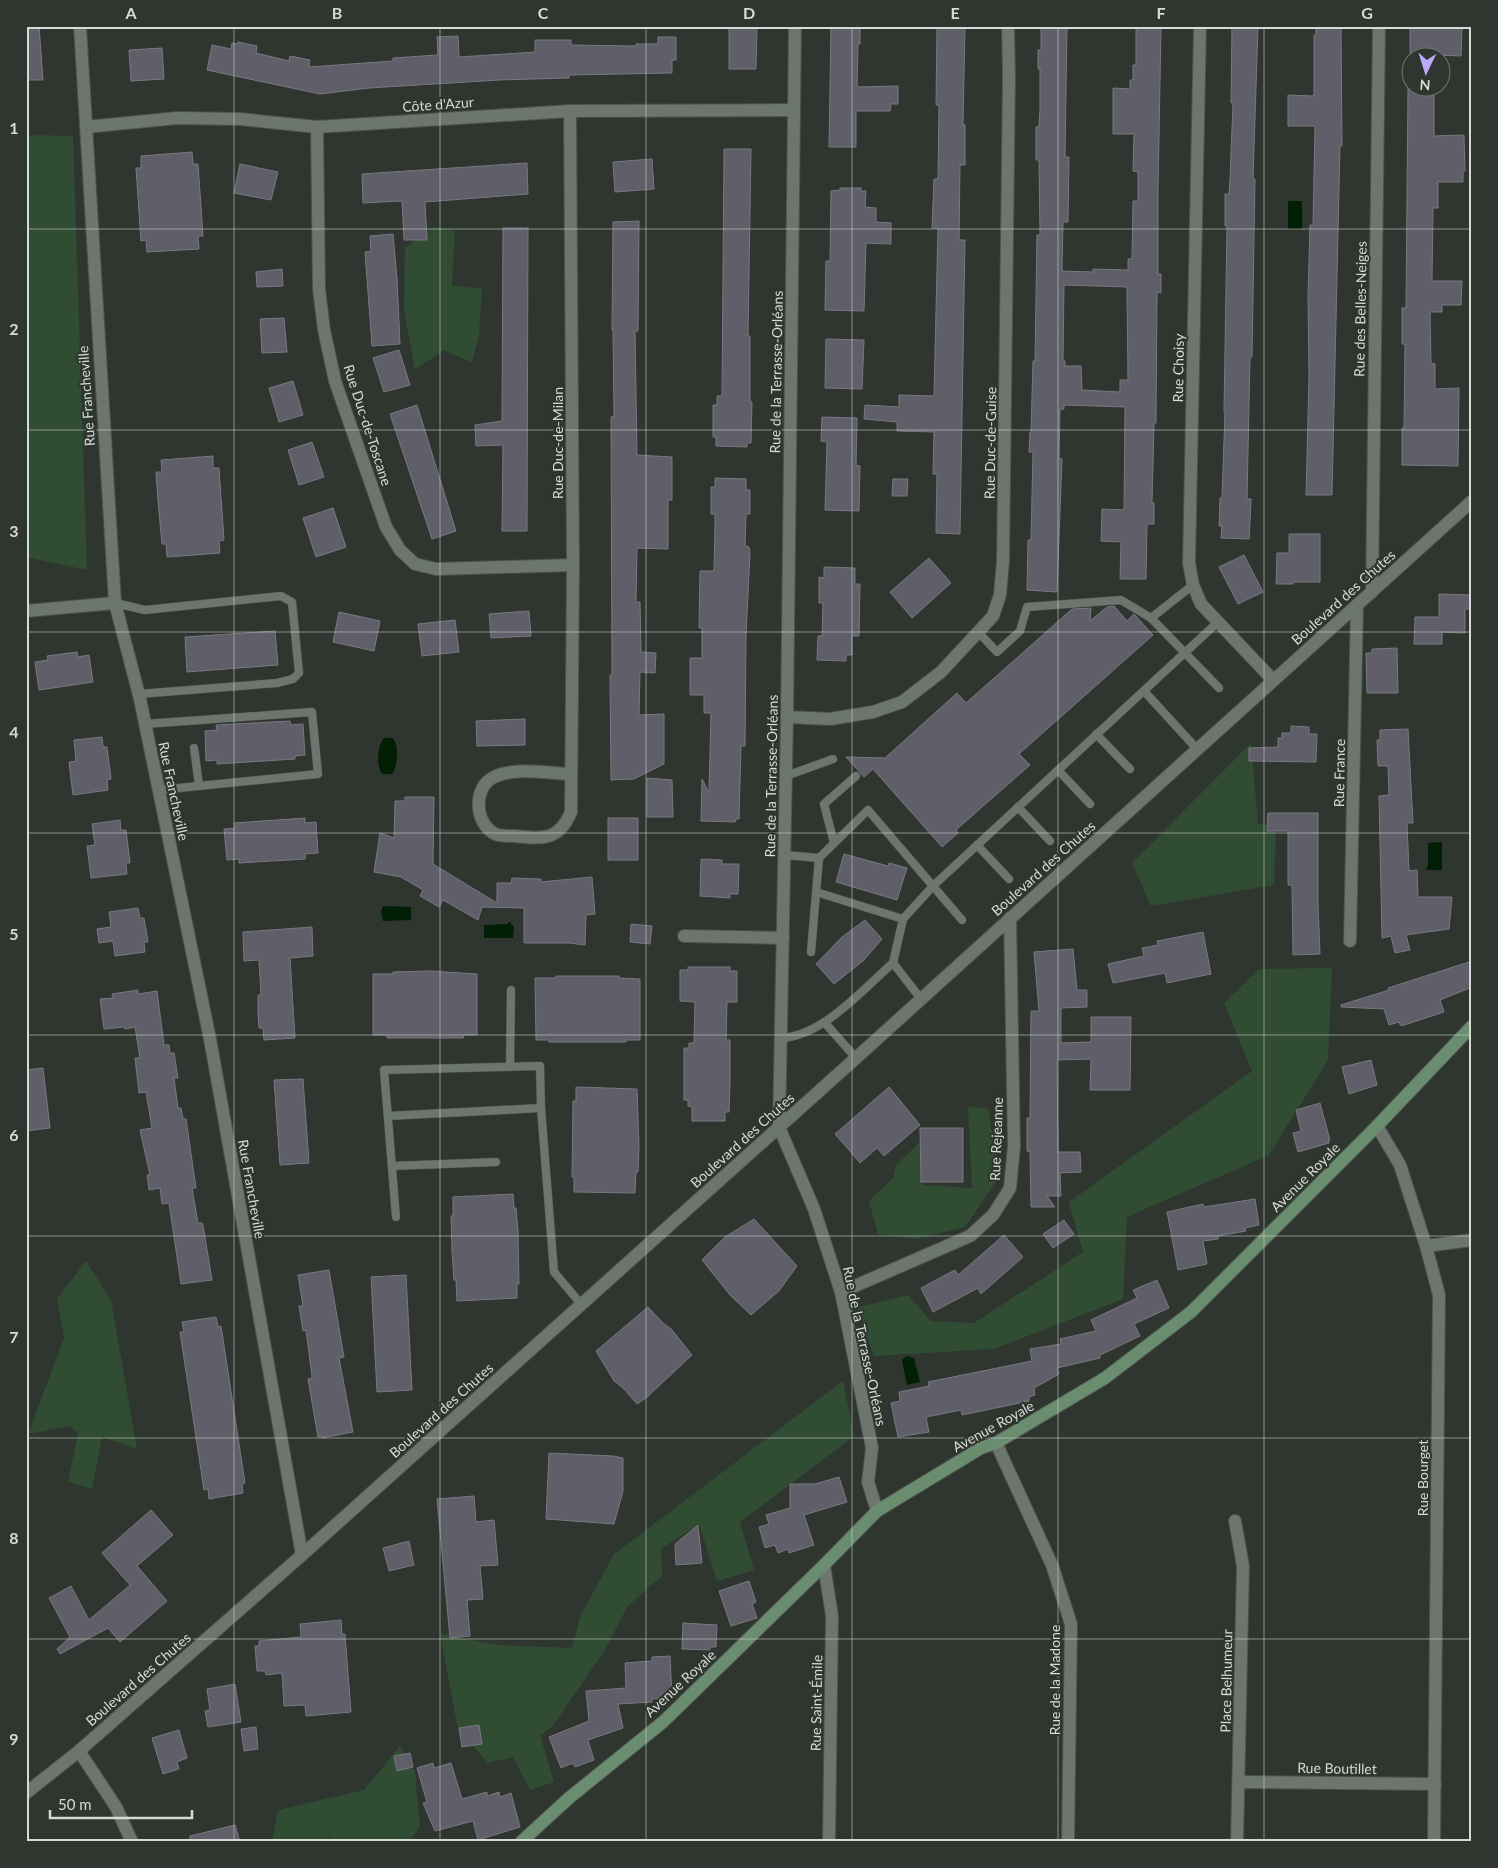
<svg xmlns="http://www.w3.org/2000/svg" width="1498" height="1868" font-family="Lato,sans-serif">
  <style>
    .green { fill: #304d34 }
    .water { fill: #001f04 }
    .building { fill: #605e69; stroke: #7a7883; fill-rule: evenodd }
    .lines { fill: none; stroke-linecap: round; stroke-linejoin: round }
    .service-casing { stroke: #4c524c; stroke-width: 9 }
    .minor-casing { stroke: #4c524c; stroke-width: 14 }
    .tertiary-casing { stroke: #4c524c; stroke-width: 14 }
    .secondary-casing { stroke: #4c524c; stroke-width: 14 }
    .service { stroke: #6d766e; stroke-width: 8 }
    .minor { stroke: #6d766e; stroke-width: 12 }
    .tertiary { stroke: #6d766e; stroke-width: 12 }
    .secondary { stroke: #6a8d70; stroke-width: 12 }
    .grid { fill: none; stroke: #d6dbd6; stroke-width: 1; stroke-opacity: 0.55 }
    .labels { text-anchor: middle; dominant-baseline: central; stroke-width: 4; stroke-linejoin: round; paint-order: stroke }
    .street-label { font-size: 14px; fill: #d6dbd6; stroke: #2e362f }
    .neatline { fill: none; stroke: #d6dbd6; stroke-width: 2 }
    .grid-label { font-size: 16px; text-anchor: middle; font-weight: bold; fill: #d6dbd6 }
  </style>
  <rect width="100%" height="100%" fill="#2e362f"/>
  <!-- green -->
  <g class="green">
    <path d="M26,135L73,136L87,570L26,557Z"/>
    <path d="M434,227L455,231L452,285L482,289L479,334L472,363L444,350L415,370L404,310L405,248Z"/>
    <path d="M1251,743L1258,824L1276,825L1274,885L1151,906L1132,863Z"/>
    <path d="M1332,968L1328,1060L1269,1155L1127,1217L1123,1299L994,1349L874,1356L856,1308L908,1295L931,1321L974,1323L1083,1252L1069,1202L1252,1071L1224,1003L1259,969Z"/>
    <path d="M968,1106L988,1109L1000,1176L965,1227L916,1239L878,1234L869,1201L893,1178L896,1165L920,1142L923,1185L972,1188Z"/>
    <path d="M86,1261L111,1300L137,1449L102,1437L92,1489L68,1482L78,1433L70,1426L28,1434L64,1338L57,1299Z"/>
    <path d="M843,1381L854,1436L740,1522L754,1570L717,1581L699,1524L661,1549L662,1576L627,1607L605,1650L552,1727L540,1735L554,1782L530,1790L513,1757L488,1763L458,1729L440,1634L498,1645L572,1648L580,1617L614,1554Z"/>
    <path d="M400,1746L415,1772L420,1827L408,1842H333L329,1837L325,1842H272L278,1810L364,1790Z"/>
  </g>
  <!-- water -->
  <g class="water">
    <rect x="1288" y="201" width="14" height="28"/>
    <path d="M384,738H393C399,747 398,765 392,774H382C376,764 377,747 384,738Z"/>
    <path d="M1442,842V870H1426L1428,865V843Z"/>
    <path d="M383,906L411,907V920L383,921L381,911Z"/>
    <path d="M508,922H510L514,927L513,938H484V925L508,924Z"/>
    <path d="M907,1356L914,1358L920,1382L907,1385L902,1360Z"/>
  </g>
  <!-- building -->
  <g class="building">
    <path d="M26,26H39L43,80H26Z"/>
    <path d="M729,26H757L756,69H729Z"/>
    <path d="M831,26H860V44H858L857,87L898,86V104H891L890,111H856V147H829Z"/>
    <path d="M937,26H965L963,125H965V165H960L959,240H965L960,534L936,533L937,474H933L934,432L897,431V422L864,419L865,405L899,407V395L934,396L938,228H932L934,179H938L939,105H936Z"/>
    <path d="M1041,26H1067L1065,157H1069L1068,222H1063L1062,271L1093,272V269L1128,270V259H1132L1133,201H1138V172L1133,171L1134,134H1113V88L1130,89V80H1133V65H1136V26H1161L1158,191V274H1161V293L1157,292L1156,423H1154L1152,503H1154V524H1147L1146,579H1120L1121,542L1101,541L1102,509L1124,510L1125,407L1064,405V409H1060L1059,459H1062L1057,592L1027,590L1028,540H1031L1033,452H1029L1030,432H1031L1033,361H1035L1037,235H1040L1039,160H1036V127H1039L1040,109V69H1038V50H1041ZM1064,285L1127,287L1128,380H1120V392L1082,390L1081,366H1065V361H1063Z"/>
    <path d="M1232,26H1258L1253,179H1255L1252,357H1250L1247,499H1251V503L1249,539L1221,538L1222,526H1219L1220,498H1222L1225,412H1224L1227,226H1225V194H1229L1230,179L1233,103H1231Z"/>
    <path d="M1316,26H1341L1342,146L1340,145L1332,495H1306L1309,377L1308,295L1310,225H1313L1315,126H1288V95L1314,96V35H1316Z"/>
    <path d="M1410,26L1462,27L1461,56L1436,55V58H1410Z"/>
    <path d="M458,36L459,57L535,52V40H571V45L636,46V44H658V37H676V60H672V73L569,75V78L499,80L369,88L320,94L207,70L212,45L231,49L232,43L238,44V42L257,46L256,53L289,61L290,56L310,60L309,67L393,61V58L438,55L437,37Z"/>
    <path d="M162,48L164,79L131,81L129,50Z"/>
    <path d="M1408,88H1434V136L1464,135L1465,171H1463V182H1438V208H1433L1432,281H1462L1461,305H1442V312H1430L1431,363L1435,364V389L1459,388L1458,466L1402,465V428H1404L1405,344H1402V308H1406Z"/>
    <path d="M724,149H751L748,336H750V401L752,402L751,443H747V447L716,446V437H713V405H717V396H722Z"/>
    <path d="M192,152L193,164H198L203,236H198L199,249L147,252L146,240L141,241L136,168H141V156Z"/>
    <path d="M652,159L654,189L615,192L613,162Z"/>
    <path d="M527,163L528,194L425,202L427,240H404L402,201L363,203L362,174Z"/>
    <path d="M240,164L278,172L271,200L234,193Z"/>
    <path d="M840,188H861V191H866L865,207L876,208V222L891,223V244L866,243L864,311L825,310L826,261H830L831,191L840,190Z"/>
    <path d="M639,221L638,331H635L637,455L672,457V500H668V549L637,548L636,602H640L641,652L656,653L655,673L640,672L639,715L664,714V764L634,779L611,780L610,675H612L611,417H614L613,330H612L613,222Z"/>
    <path d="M503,228H528L527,531H502L503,445L476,446L475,425L502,421Z"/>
    <path d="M393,234L397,279L400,344L372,346L365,252L371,251L370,236Z"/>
    <path d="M282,269L283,286L257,287L256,272Z"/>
    <path d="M284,318L287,352L262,353L260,319Z"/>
    <path d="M826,339L864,340L862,389L825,388Z"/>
    <path d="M399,350L410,385L384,392L373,358Z"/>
    <path d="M293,381L303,415L279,422L269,388Z"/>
    <path d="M417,405L456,531L432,539L390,414Z"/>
    <path d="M822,417L857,418L856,465L860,466L859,511L825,510L827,442L821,441Z"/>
    <path d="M312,442L324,477L299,485L288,450Z"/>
    <path d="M213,456V468H219L224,540L219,541L220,553L167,557L166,544H162L158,501L156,472H162L161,460Z"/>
    <path d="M715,478L746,479V490H750V514H746L745,546L749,547L750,553L746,635L745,746H741L739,819H736L735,822L701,821L702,779L709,793L711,713H704V695H690V658H702V628H699L700,571H714L715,524V514H711V487H715Z"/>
    <path d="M893,479H908L907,496H892Z"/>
    <path d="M333,508L346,547L316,557L303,518Z"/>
    <path d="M1289,534H1320V582H1293V584H1276L1277,553H1289Z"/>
    <path d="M1244,555L1263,592L1238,604L1219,567Z"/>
    <path d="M929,558L951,583L912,618L890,592Z"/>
    <path d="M824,567L855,568V584H860L859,636H852V655H846V661L817,660L818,636H822L823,603H819V577L824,578Z"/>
    <path d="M1439,594L1472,595V609H1465V633L1442,632V644H1414L1415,617H1439Z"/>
    <path d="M1114,606L1127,621L1134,614L1135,615L1153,635L1019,754L1030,765L956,830L958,833L942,847L873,769L864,777L846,757L885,758L957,693L966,703L1072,609L1091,608L1090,621L1107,607Z"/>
    <path d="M529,611L531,636L491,638L489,614Z"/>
    <path d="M339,612L380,621L374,651L333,642Z"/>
    <path d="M455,620L459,652L422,656L418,624Z"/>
    <path d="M275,631L278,665L187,672L185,637Z"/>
    <path d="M1397,648L1398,693H1367L1366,653H1372V649Z"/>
    <path d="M77,652L78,657L89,655L93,682L39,690L35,662L48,660L47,656Z"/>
    <path d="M525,719V745L477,746L476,721Z"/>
    <path d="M290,721L291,725L303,724L305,755L295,756V759L217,764V760L206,761L205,731L217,730L216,725Z"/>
    <path d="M1291,726L1309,727V734H1317L1316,762L1249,761V748L1278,747V738H1282V733H1291Z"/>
    <path d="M1408,729L1413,823H1407L1409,871L1417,870L1418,897H1452L1449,929L1406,935L1410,950L1395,953L1391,936L1382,938L1379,796L1389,795L1388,766H1378L1377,740H1380V730Z"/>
    <path d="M102,737L103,747H107L111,779L107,780L108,790L73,795L69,762L76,761L74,740Z"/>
    <path d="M647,778L672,780L673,817H647Z"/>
    <path d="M405,797H434L433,864L497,903V883H511L512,878L541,879V882L592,877L595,914L586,915L585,945L569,943H524V908L482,907L478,920L443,900L439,907L420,896L423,890L401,877L374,872L380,833L394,838L395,801H405Z"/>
    <path d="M1268,813H1318V903L1320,954L1293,955L1292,885H1288V831H1267Z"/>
    <path d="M305,818V823L316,822L318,853L305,854V859L239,863V859L227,860L224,829L235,828L234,823Z"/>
    <rect x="608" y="818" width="30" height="42"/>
    <path d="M120,820L121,830H126L130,863H126L127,874L91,878L87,846L95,845L92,824Z"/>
    <path d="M844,854L888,866L889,863L907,868L897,900L836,882Z"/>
    <path d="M701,859L722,860V864H739L738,894H730V898L700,896Z"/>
    <path d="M138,908L140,918H144L148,942H144L145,952L115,956L113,941L99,943L97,929L111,927L109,912Z"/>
    <path d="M865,920L882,939L864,960L834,984L816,964L842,937Z"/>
    <path d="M631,924L652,926L650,944L630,942Z"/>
    <path d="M312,927L313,956L290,958L295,1038L264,1040L263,1028H259L258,1014V995H261L259,960L244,961L243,932Z"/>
    <path d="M1203,932L1211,974L1167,983L1165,973L1113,983L1108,964L1144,956L1142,948L1158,945L1157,941Z"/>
    <path d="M1073,949L1077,990H1087V1007L1061,1008V1043L1091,1042V1017H1131L1130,1090H1090L1091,1059L1057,1060L1058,1152H1080L1081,1172L1060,1173L1061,1196H1047L1055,1207H1031L1030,1151H1027V1118H1030L1031,1011H1039L1034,952Z"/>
    <path d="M1472,961V987L1440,1000L1444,1012L1401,1026L1399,1022L1389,1025L1384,1009L1341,1007V1005L1389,990L1388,988Z"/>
    <path d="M688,967H730V971H737V1002H727L726,1040H730V1085L729,1112H725V1121H692V1107L688,1106V1100H684V1048H689V1043H694L695,1002L680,1001V970H688Z"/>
    <path d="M431,971L477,974V1035H464L463,1038H387V1035H373V974H393V972Z"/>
    <path d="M556,976H619V978L640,979V1040H626V1042H549V1040H536L535,978H556Z"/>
    <path d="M138,990V994L157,991L164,1045H169L170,1053H174L178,1078H174L178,1108H181L183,1119H186L196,1188H192L198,1223H202L203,1225L212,1280L181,1284L169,1203L162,1204L160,1188L149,1190L147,1175H150L140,1130L152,1128L146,1092L139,1093L135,1058H140L135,1027L125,1029V1027L104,1029L100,999L113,998L112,994Z"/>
    <path d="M1371,1060L1377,1085L1349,1094L1342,1067Z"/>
    <path d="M43,1068L50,1128L26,1131V1070Z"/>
    <path d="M303,1079L309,1163L280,1165L274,1080Z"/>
    <path d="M576,1087L637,1089L639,1146L638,1172H636L635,1193L574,1192V1178L572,1177L573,1101H576Z"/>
    <path d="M889,1087L920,1125L884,1156L877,1148L860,1163L835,1134Z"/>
    <path d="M1320,1103L1330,1140H1328L1329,1143L1298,1152L1293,1133L1301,1131L1296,1110Z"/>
    <path d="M920,1128H963V1182H921Z"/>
    <path d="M513,1194L514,1208H516L518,1231L519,1284H517V1298L457,1301L456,1280H454L452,1251L451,1216H453V1197Z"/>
    <path d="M1255,1199L1259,1225L1245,1228L1246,1231L1218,1236V1239L1203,1241L1207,1264L1178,1270L1167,1212L1203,1204L1204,1207Z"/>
    <path d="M754,1219L797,1266L779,1291L751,1315L730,1295L702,1260L725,1237Z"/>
    <path d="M1064,1220L1074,1234L1053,1248L1043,1234Z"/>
    <path d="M1004,1235L1023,1257L981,1294L978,1288L933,1312L921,1288L955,1270L958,1275Z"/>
    <path d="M329,1270L344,1357L339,1358L353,1432L322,1438L321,1436L318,1437L308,1379L312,1378V1376L306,1330L303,1331L299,1306H303L298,1275Z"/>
    <path d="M406,1275L412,1390L377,1392L371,1277Z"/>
    <path d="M1157,1280L1169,1308L1134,1324L1140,1336L1100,1355V1358L1057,1368L1059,1374L1034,1388L1035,1395L1029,1397V1401L962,1415L961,1410L926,1417L929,1432L898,1437L891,1403L900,1401L899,1392L929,1386L928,1382L1032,1361L1030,1349L1061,1344L1060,1339L1096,1331L1091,1320L1137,1298L1133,1290Z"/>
    <path d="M648,1307L662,1322L672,1330L692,1355L646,1398L637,1404L623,1388L614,1381L596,1351Z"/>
    <path d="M216,1317L218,1327L221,1326L245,1483L242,1484L243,1493L209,1499L208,1489L204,1490L180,1332H184L182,1322Z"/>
    <path d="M549,1453L613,1456L623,1458V1491L614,1524L546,1519Z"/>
    <path d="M839,1477L847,1502L804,1515L814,1545L789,1553L788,1549L778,1553L775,1545L765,1548L759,1527L769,1524L766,1515L790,1508V1484H815Z"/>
    <path d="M474,1496L476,1522L494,1520L498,1565L480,1566L483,1599L467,1600L470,1636L450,1638L437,1499Z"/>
    <path d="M151,1510L173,1535L137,1566L167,1601L120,1642L108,1628L60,1654L57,1649L70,1637L49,1598L71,1586L89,1620L130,1585L102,1553Z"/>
    <path d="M698,1525L702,1563L676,1565L675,1544Z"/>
    <path d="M409,1541L414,1565L389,1571L383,1548Z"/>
    <path d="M749,1581L756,1602L752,1604L757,1618L731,1626L719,1591Z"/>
    <path d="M341,1620L342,1634H345L351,1712L306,1716L305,1705L284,1706L282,1673L266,1675L265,1671H257L255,1646H259V1641L301,1637L300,1624Z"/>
    <path d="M683,1623L717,1625L716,1647H710V1650L682,1649Z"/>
    <path d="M670,1656L672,1698L652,1699V1702L618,1704L623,1728L588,1740L594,1760L575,1767L573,1763L561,1768L549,1737L589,1721L586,1691L626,1688L625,1663L652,1661V1657Z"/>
    <path d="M235,1684L241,1722L208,1727L205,1711L210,1710L207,1689Z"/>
    <path d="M479,1725L482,1744L462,1747L459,1728Z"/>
    <path d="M256,1727L258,1749L244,1751L241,1729Z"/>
    <path d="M179,1730L187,1758L177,1762L179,1769L163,1774L152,1738Z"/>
    <path d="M410,1753L413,1767L397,1771L394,1756Z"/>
    <path d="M433,1763L434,1768L451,1763L462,1799L487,1792V1796L499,1792L500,1797L511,1793L520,1827L478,1840L473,1821L435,1831L423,1803L427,1802L417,1768Z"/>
    <path d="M235,1825L240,1842H190V1836Z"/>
  </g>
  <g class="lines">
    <defs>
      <g id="service">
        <path d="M1193,585L1151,618L1219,688"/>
        <path d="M115,603L145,610L281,596L292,602L299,673L293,679L277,683L139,694"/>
        <path d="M979,633L997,652L1020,631L1027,607L1121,600L1151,618"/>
        <path d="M1144,691L1197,749"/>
        <path d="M145,724L312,712L318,774L159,790"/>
        <path d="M1096,734L1130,769"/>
        <path d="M194,748L199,785"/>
        <path d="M1058,770L1090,804"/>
        <path d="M786,776L833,759"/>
        <path d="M1018,807L1050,841"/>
        <path d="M834,843L824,804L856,776"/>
        <path d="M977,845L1009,879"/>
        <path d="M784,855L819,858"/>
        <path d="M816,892L903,919"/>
        <path d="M811,952L819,858L868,810L962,920"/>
        <path d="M921,999L893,963L903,919L933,886L1218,622"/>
        <path d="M825,1023L856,1058"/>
        <path d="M781,1038C823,1036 862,990 893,963"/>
        <path d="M510,1067L511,990"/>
        <path d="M388,1116L541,1108"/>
        <path d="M392,1166L496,1162"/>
        <path d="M396,1217L384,1070L540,1066L541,1108L554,1272L581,1304"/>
      </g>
      <g id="minor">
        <path d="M80,26L115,603L140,699L210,1039L302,1555"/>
        <path d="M795,26L787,717L779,1127L814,1209L841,1292L872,1448L868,1482L877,1511"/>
        <path d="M1200,26L1189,563L1193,585L1201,604L1273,680"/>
        <path d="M570,111L573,565L571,812C559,841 542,839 514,836C509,836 500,836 495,834C474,823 473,787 494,777C514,767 549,773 571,774"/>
        <path d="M86,127L177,118L240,119L317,127L570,111L793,110"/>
        <path d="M317,127L319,289L324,330L335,381L386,527L400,550L415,564L436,569L573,565"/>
        <path d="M1372,592L1379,26"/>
        <path d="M26,611L115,603"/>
        <path d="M787,717L830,719L873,712L902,702L941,672L993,616L1000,595L1003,561L1009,76L1008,26"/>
        <path d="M684,936L783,938"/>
        <path d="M1350,941L1357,605"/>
        <path d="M1377,1126L1400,1165L1426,1246L1439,1295L1434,1842"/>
        <path d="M1426,1246L1472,1240"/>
        <path d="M841,1292L970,1236L993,1215L1010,1188L1014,1146L1010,918"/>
        <path d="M996,1443L1052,1565L1071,1624L1068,1842"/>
        <path d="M1235,1521L1243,1566L1237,1842"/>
        <path d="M824,1565L832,1616L829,1842"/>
        <path d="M79,1751L116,1807L132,1842"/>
        <path d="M1239,1782L1435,1784"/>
      </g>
      <path id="tertiary" d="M26,1793L79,1751L302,1555L856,1058L1472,501"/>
      <path id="secondary" d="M521,1842L569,1798L663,1722L824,1565L877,1511L981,1448L996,1443L1105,1378L1191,1312L1377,1126L1472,1026"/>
    </defs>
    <!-- service casing -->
    <use href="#service" class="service-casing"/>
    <!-- minor casing -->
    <use href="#minor" class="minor-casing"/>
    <!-- tertiary casing -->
    <use href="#tertiary" class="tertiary-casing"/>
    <!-- secondary casing -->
    <use href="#secondary" class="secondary-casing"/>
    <!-- service -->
    <use href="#service" class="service"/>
    <!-- minor -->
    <use href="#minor" class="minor"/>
    <!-- tertiary -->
    <use href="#tertiary" class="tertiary"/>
    <!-- secondary -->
    <use href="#secondary" class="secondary"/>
  </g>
  <!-- grid -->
  <path class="grid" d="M234,26V1842M440,26V1842M646,26V1842M852,26V1842M1058,26V1842M1264,26V1842M26,229H1472M26,430H1472M26,632H1472M26,833H1472M26,1035H1472M26,1236H1472M26,1438H1472M26,1639H1472"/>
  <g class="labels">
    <!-- street labels -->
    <g class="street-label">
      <text transform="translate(438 104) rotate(-4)">Côte d'Azur</text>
      <text transform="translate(1360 309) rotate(-89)">Rue des Belles-Neiges</text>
      <text transform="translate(1178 368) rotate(-89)">Rue Choisy</text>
      <text transform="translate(776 372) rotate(-89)">Rue de la Terrasse-Orléans</text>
      <text transform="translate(86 396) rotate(-94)">Rue Francheville</text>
      <text transform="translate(368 425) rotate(72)">Rue Duc-de-Toscane</text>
      <text transform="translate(557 443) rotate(-90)">Rue Duc-de-Milan</text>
      <text transform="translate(990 443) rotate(-89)">Rue Duc-de-Guise</text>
      <text transform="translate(1343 597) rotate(-42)">Boulevard des Chutes</text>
      <text transform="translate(1339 773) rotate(-89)">Rue France</text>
      <text transform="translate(771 776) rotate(-89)">Rue de la Terrasse-Orléans</text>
      <text transform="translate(174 791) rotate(78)">Rue Francheville</text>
      <text transform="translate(1043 868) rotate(-42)">Boulevard des Chutes</text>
      <text transform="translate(996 1139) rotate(-88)">Rue Rejeanne</text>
      <text transform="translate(742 1140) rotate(-42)">Boulevard des Chutes</text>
      <text transform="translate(1305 1177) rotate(-45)">Avenue Royale</text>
      <text transform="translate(252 1189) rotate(80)">Rue Francheville</text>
      <text transform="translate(865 1346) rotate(78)">Rue de la Terrasse-Orléans</text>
      <text transform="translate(441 1410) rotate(-42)">Boulevard des Chutes</text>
      <text transform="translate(993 1426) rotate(-29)">Avenue Royale</text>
      <text transform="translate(1422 1478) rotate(-90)">Rue Bourget</text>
      <text transform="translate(138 1679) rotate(-41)">Boulevard des Chutes</text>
      <text transform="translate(1054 1680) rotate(-90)">Rue de la Madone</text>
      <text transform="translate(1226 1681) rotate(-89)">Place Belhumeur</text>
      <text transform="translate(680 1683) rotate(-43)">Avenue Royale</text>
      <text transform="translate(816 1703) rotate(-89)">Rue Saint-Émile</text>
      <text transform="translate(1337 1768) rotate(1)">Rue Boutillet</text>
    </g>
  </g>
  <!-- border -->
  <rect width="1498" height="1868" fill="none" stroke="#2e362f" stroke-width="55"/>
  <!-- north arrow -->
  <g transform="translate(1426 72) rotate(184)"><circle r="24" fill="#2e362f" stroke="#717872"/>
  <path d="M0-4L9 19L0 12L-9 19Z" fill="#baaaf7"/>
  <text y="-8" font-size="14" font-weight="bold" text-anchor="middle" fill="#d6dbd6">N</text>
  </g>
  <!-- scale -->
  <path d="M50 1810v8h142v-8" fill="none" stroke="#d6dbd6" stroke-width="2.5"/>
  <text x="58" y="1810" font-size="15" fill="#d6dbd6" stroke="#2e362f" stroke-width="4" paint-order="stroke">50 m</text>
  <rect x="28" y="28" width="1442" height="1812" class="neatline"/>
  <g class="grid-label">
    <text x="131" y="19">A</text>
    <text x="337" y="19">B</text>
    <text x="543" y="19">C</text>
    <text x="749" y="19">D</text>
    <text x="955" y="19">E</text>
    <text x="1161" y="19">F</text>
    <text x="1367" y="19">G</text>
    <text x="14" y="134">1</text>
    <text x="14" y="335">2</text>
    <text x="14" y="537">3</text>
    <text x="14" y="738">4</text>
    <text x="14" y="940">5</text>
    <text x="14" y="1141">6</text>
    <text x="14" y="1343">7</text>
    <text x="14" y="1544">8</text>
    <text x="14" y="1745">9</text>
  </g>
</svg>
